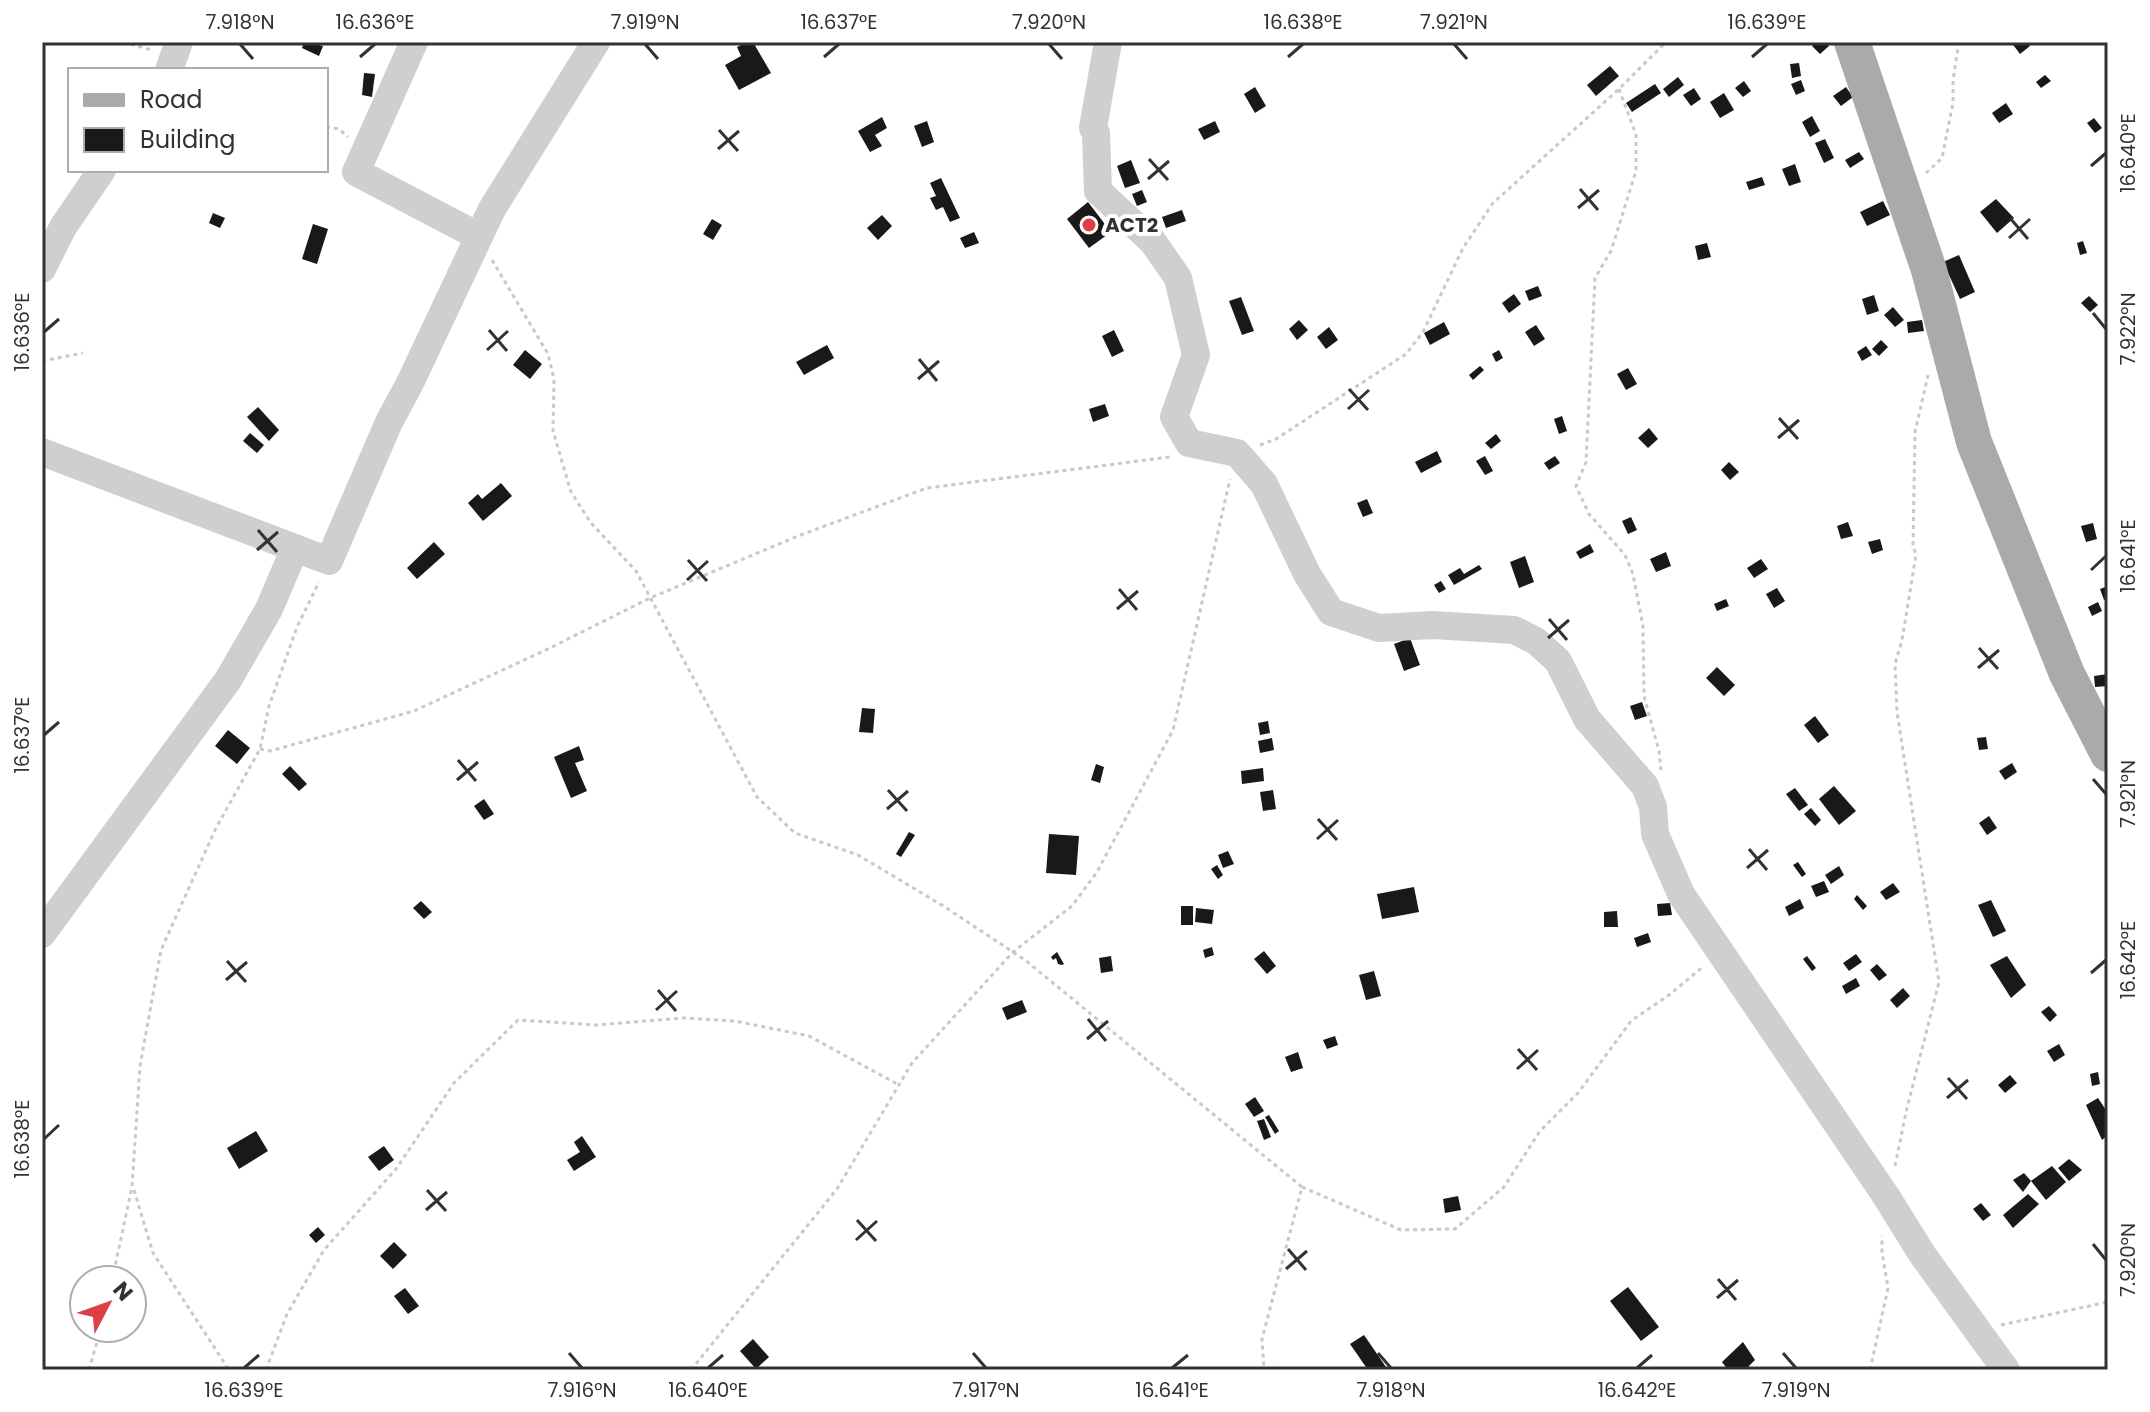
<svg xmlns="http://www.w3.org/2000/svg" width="2150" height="1412" font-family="Poppins,sans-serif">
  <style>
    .building { fill: #191919 }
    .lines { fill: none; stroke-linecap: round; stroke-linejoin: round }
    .path { stroke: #c9c9c9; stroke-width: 3; stroke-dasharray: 4 4; stroke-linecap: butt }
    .minor { stroke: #cfcfcf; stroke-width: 28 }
    .major { stroke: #aaa; stroke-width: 36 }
    .ticks { fill: none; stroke: #323232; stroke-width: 3 }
    .poi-dot { fill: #dc4045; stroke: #fff; stroke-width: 3 }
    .labels { text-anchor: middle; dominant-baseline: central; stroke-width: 8; stroke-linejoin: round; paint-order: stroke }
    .poi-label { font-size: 20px; font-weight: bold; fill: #323232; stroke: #fff; text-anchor: start }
    .neatline { fill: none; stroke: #323232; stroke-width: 3 }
    .ticks-label { font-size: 20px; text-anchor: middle; fill: #323232 }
  </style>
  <rect width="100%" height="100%" fill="#fff"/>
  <!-- building -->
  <g class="building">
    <path d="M304,42L323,46L319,56L302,48Z"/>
    <path d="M747,42H753L771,73L739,90L725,65L741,56L737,47Z"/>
    <path d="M1817,42H1825L1829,46L1820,54L1812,46Z"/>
    <path d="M2011,42H2027L2030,46L2020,54Z"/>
    <path d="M1799,63L1801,76L1792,78L1790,64Z"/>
    <path d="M1610,66L1619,76L1596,96L1587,85Z"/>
    <path d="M364,73L375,74L372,97L362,95Z"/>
    <path d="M2045,75L2051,81L2041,88L2036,82Z"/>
    <path d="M1678,77L1684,85L1669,97L1663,89Z"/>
    <path d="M1801,80L1805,91L1796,95L1791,84Z"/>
    <path d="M1744,81L1751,91L1743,97L1735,88Z"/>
    <path d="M1655,84L1661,93L1632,112L1626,103Z"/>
    <path d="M1255,87L1266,106L1255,113L1244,94Z"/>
    <path d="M1846,87L1853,97L1841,106L1833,96Z"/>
    <path d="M1694,88L1701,99L1691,106L1683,95Z"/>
    <path d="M1724,93L1734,110L1720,118L1710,102Z"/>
    <path d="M2006,103L2013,114L1999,123L1992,113Z"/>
    <path d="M1812,116L1820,131L1810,137L1802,122Z"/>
    <path d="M882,117L887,128L875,135L882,146L870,152L858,131Z"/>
    <path d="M2094,118L2102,128L2095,133L2087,123Z"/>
    <path d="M927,121L934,142L922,147L914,126Z"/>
    <path d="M1215,121L1220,132L1204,140L1198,129Z"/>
    <path d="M1825,139L1834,158L1824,163L1815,143Z"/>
    <path d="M1859,152L1864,159L1850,168L1845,160Z"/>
    <path d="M1131,160L1140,183L1125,188L1117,166Z"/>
    <path d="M1795,164L1801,182L1789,186L1782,169Z"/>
    <path d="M1762,177L1765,185L1749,190L1746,182Z"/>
    <path d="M941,178L960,218L950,222L943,207L936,210L930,198L936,196L930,183Z"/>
    <path d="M1142,190L1147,202L1137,206L1132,194Z"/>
    <path d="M1996,199L2014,218L1997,233L1980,212Z"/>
    <path d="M1883,201L1890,215L1867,226L1860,212Z"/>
    <path d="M1088,202L1111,232L1089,248L1067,219Z"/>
    <path d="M1182,210L1186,221L1166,228L1162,217Z"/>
    <path d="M213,213L225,218L220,228L209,223Z"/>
    <path d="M882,215L892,226L878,240L867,228Z"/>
    <path d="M712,219L722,225L713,240L703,234Z"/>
    <path d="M313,224L328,229L317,264L302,259Z"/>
    <path d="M974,232L979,243L965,248L960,238Z"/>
    <path d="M2083,241L2087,253L2080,255L2077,243Z"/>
    <path d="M1707,243L1711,257L1698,260L1695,246Z"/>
    <path d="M1959,255L1975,292L1960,299L1943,262Z"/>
    <path d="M1538,286L1542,296L1529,301L1525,291Z"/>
    <path d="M1514,294L1521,304L1509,313L1502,303Z"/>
    <path d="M1874,295L1879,311L1867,315L1862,299Z"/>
    <path d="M2089,296L2098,305L2090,312L2081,303Z"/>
    <path d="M1241,297L1254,331L1242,335L1229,301Z"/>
    <path d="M1893,307L1904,320L1895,327L1884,315Z"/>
    <path d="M1299,320L1308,330L1297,340L1289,329Z"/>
    <path d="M1922,320L1924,331L1908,333L1907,322Z"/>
    <path d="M1444,322L1450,334L1430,345L1424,333Z"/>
    <path d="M1536,325L1545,339L1534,346L1525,332Z"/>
    <path d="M1329,327L1338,340L1326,349L1317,337Z"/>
    <path d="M1114,330L1124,351L1112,357L1102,336Z"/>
    <path d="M1881,340L1888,347L1879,356L1872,349Z"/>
    <path d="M827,345L834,358L804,375L796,362Z"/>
    <path d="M1866,346L1872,355L1862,361L1857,352Z"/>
    <path d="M525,350L542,364L530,379L513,365Z"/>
    <path d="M1499,350L1503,358L1496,362L1492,354Z"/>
    <path d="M1480,366L1484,370L1473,380L1469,375Z"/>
    <path d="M1628,368L1637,384L1626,390L1617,374Z"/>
    <path d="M1105,404L1109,416L1093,422L1089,409Z"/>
    <path d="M258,407L279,430L269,441L247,417Z"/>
    <path d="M1562,416L1567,431L1559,434L1554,419Z"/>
    <path d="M1649,428L1658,439L1648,448L1638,438Z"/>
    <path d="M250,433L264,445L257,453L243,441Z"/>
    <path d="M1496,434L1501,441L1491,449L1485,443Z"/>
    <path d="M1437,451L1442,462L1421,473L1415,462Z"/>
    <path d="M1485,456L1493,471L1485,475L1476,461Z"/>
    <path d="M1555,456L1560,463L1549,470L1544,463Z"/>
    <path d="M1729,462L1739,472L1730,480L1721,470Z"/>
    <path d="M501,483L512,496L483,521L468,503L478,494L482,499Z"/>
    <path d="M1367,499L1373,513L1363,517L1357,503Z"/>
    <path d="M1631,517L1637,530L1628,534L1622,521Z"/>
    <path d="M1848,522L1853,536L1841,539L1837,526Z"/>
    <path d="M2093,523L2097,539L2086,542L2081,526Z"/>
    <path d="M1880,539L1883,550L1872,554L1868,542Z"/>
    <path d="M434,542L445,554L417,579L407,568Z"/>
    <path d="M1590,544L1594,552L1580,559L1576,552Z"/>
    <path d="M1666,552L1671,566L1656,572L1650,559Z"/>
    <path d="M1525,556L1534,582L1519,588L1510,562Z"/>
    <path d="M1761,559L1768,569L1754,578L1747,568Z"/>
    <path d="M1479,565L1482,569L1454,585L1448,575L1460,568L1464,574Z"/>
    <path d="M1441,581L1446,589L1439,593L1434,585Z"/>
    <path d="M2108,586V598L2104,600L2100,589Z"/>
    <path d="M1777,588L1785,601L1774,608L1766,594Z"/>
    <path d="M1726,599L1729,606L1717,611L1714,604Z"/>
    <path d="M2098,602L2102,611L2092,616L2088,607Z"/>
    <path d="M1410,638L1420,665L1404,671L1394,644Z"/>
    <path d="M1717,667L1735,685L1724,696L1706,678Z"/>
    <path d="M2108,674V686L2095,687L2094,676Z"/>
    <path d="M1642,702L1647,716L1635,720L1630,706Z"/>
    <path d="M862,708L875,709L873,733L859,732Z"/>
    <path d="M1815,716L1829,735L1818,743L1804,725Z"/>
    <path d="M1268,721L1270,733L1260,735L1258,723Z"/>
    <path d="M228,730L250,748L237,764L215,746Z"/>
    <path d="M1986,737L1988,749L1979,750L1977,738Z"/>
    <path d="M1272,738L1274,750L1260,753L1258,741Z"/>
    <path d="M579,746L584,760L575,763L587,791L571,798L554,757Z"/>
    <path d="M2012,763L2017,772L2005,780L1999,771Z"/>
    <path d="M1096,764L1104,767L1100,783L1091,780Z"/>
    <path d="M290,766L307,784L299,791L282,774Z"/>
    <path d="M1263,768L1264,781L1242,784L1241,771Z"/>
    <path d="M1834,786L1856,811L1839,825L1819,799Z"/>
    <path d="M1795,788L1808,805L1799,811L1786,794Z"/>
    <path d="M1273,790L1276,809L1263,811L1260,792Z"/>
    <path d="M484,799L494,814L484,820L474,806Z"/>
    <path d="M1811,808L1821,820L1815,826L1804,814Z"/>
    <path d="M1989,816L1997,828L1987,835L1979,823Z"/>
    <path d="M909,832L915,835L901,857L896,854Z"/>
    <path d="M1049,834L1079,836L1076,875L1046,873Z"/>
    <path d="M1228,851L1234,864L1223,868L1218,855Z"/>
    <path d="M1798,862L1806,874L1802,877L1793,865Z"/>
    <path d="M1217,865L1223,875L1218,879L1211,869Z"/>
    <path d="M1839,866L1844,875L1831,884L1825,875Z"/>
    <path d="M1824,881L1829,892L1816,897L1811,886Z"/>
    <path d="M1893,883L1900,892L1886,900L1880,892Z"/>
    <path d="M1414,887L1419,912L1382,919L1377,894Z"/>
    <path d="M1857,895L1867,906L1863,910L1854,899Z"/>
    <path d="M1800,899L1804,908L1789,916L1785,907Z"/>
    <path d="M1991,900L2006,931L1993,937L1978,905Z"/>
    <path d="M421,901L432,912L424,919L413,908Z"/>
    <path d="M1670,903L1672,915L1658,916L1657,904Z"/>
    <rect x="1181" y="906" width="12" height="19"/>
    <path d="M1196,908L1214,910L1212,924L1195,922Z"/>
    <path d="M1617,911L1618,927H1604V912Z"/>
    <path d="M1648,933L1651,942L1637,947L1634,938Z"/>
    <path d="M1212,947L1214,955L1205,958L1203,950Z"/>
    <path d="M1264,951L1276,966L1267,974L1254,959Z"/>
    <path d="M1057,952L1064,964L1062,965L1058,964L1056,958L1053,960L1051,957Z"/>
    <path d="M1856,954L1862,962L1849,971L1843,963Z"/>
    <path d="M1111,956L1113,971L1101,973L1099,958Z"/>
    <path d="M1807,956L1816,968L1812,971L1803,959Z"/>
    <path d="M2007,956L2026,985L2011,998L1990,965Z"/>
    <path d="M1877,964L1887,975L1879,981L1870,970Z"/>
    <path d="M1374,971L1381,996L1366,1000L1359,975Z"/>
    <path d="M1856,978L1860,986L1846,994L1842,986Z"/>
    <path d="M1903,988L1910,996L1897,1008L1890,1000Z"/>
    <path d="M1022,1000L1027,1012L1007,1020L1002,1008Z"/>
    <path d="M2049,1006L2057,1015L2050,1022L2041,1012Z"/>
    <path d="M1335,1036L1338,1045L1327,1049L1323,1040Z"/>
    <path d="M2059,1044L2065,1055L2054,1062L2047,1051Z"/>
    <path d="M1298,1052L1303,1068L1291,1072L1285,1057Z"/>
    <path d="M2098,1072L2100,1084L2092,1086L2090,1074Z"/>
    <path d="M2010,1075L2017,1083L2005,1093L1998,1085Z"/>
    <path d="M1255,1097L1264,1111L1254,1117L1245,1104Z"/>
    <path d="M2098,1098L2108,1113V1135L2102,1140L2086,1105Z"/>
    <path d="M1269,1115L1279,1131L1275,1134L1265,1117Z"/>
    <path d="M1264,1119L1271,1137L1264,1140L1257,1121Z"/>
    <path d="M256,1131L268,1151L239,1169L227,1148Z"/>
    <path d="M582,1136L596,1157L574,1171L567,1160L580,1152L574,1142Z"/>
    <path d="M384,1146L394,1160L379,1171L368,1157Z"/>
    <path d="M2069,1159L2082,1170L2069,1181L2058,1168Z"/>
    <path d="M2052,1166L2066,1182L2046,1200L2031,1181Z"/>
    <path d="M2024,1173L2031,1181L2023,1192L2013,1180Z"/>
    <path d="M2028,1194L2039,1204L2013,1228L2003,1215Z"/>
    <path d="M1458,1196L1461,1210L1445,1213L1443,1199Z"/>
    <path d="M1981,1203L1991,1215L1983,1221L1973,1209Z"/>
    <path d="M318,1227L325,1235L316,1243L309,1235Z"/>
    <path d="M394,1242L407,1255L393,1269L380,1256Z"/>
    <path d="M1628,1287L1659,1327L1641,1341L1610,1301Z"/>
    <path d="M405,1288L419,1306L408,1314L394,1296Z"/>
    <path d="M1364,1335L1386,1367L1382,1370H1368L1350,1344Z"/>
    <path d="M753,1339L769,1357L756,1369L740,1351Z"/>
    <path d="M1743,1342L1755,1360L1745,1370H1728L1722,1362Z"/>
  </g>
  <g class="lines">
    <!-- path -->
    <g class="path">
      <path d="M123,42L152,50"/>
      <path d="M1619,89L1636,135V171L1611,251L1595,278L1586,462L1576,486L1589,514L1625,555L1633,574L1643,626L1644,696L1659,751L1661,770"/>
      <path d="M326,127L339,129L348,137"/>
      <path d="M1926,173L1942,158L1953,103V80L1959,42"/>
      <path d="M492,260L548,354L554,379L553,431L571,492L591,523L636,571L757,797L795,833L858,855L945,907L1025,960L1302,1187L1262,1339L1264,1370"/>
      <path d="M42,361L83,353"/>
      <path d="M1260,445L1276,439L1406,354L1423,332L1463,248L1493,203L1619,89L1666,42"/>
      <path d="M260,749L270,751L414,711L550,648L650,598L798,536L927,488L1170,457"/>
      <path d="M1895,1166L1906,1112L1939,982L1897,712L1895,664L1902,640L1916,555L1913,545L1915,432L1928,375"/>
      <path d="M1302,1187L1401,1230L1455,1229L1504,1187L1540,1131L1578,1093L1631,1021L1669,995L1704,966"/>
      <path d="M134,1190L153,1253L229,1370"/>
      <path d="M112,1280L132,1187L140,1066L161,950L216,828L260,749L269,706L297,627L319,582"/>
      <path d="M2001,1325L2108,1302"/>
      <path d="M89,1370L101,1328"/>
      <path d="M266,1370L287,1314L324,1250L396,1169L454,1083L518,1020L596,1025L684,1018L735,1021L809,1036L899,1085"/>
      <path d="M691,1370L837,1189L912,1063L1013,952L1072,906L1097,872L1173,730L1230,479"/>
      <path d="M1870,1370L1888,1288L1882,1252V1236"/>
    </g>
    <!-- minor -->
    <g class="minor">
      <path d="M414,42L356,172L478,236"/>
      <path d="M1108,42L1093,128L1096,133L1098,191L1153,242L1178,278L1196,355L1174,417L1189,443L1237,453L1264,484L1307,574L1331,612L1379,628L1433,625L1514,630L1536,641L1558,661L1587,719L1645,786L1653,807L1655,834L1681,894L1886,1196L1922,1254L2006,1370"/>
      <path d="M169,70L179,42"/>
      <path d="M42,269L63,227L102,170"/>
      <path d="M42,452L329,561L389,422L410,383L492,209L596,42"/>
      <path d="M42,934L228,680L269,609L295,548"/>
    </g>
    <!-- major -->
    <path class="major" d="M1852,42L1929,270L1974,442L2067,674L2108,754"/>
  </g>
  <!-- ticks -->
  <path class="ticks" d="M240,44L253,59M645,44L658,59M1049,44L1062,59M1454,44L1467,59M360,57L375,44M824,57L839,44M1288,57L1303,44M1752,57L1767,44M719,130L738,151M718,149L739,131M1149,159L1168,180M2091,166L2106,153M1148,179L1169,161M1580,189L1598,210M1578,208L1599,190M2010,218L2028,239M2009,238L2030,219M2093,313L2106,329M489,330L507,351M44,332L59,319M487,350L508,331M919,359L937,381M918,379L939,361M1349,389L1368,410M1348,409L1369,390M1779,418L1798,439M1778,438L1799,420M258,530L277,552M257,550L278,532M688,560L707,581M2091,570L2106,556M687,580L708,561M1119,589L1137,610M1117,609L1138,591M1549,619L1567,640M1548,638L1569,620M1979,648L1998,669M1978,668L1999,650M44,735L59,722M458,760L476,781M2093,779L2106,794M457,780L478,762M888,790L907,811M887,809L908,791M1318,819L1337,840M1317,839L1338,820M1749,849L1767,870M1747,868L1768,850M227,961L246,982M2091,973L2106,960M226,980L247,962M658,990L676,1011M656,1010L677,991M1088,1019L1106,1041M1087,1039L1108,1021M1518,1049L1537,1070M1517,1069L1538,1050M1948,1078L1967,1099M1947,1098L1968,1080M44,1139L59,1125M427,1190L446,1211M426,1210L447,1192M857,1220L876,1241M856,1240L877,1221M2093,1244L2106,1260M1288,1249L1306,1270M1286,1269L1307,1251M1718,1279L1736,1300M1717,1298L1738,1280M569,1353L582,1368M973,1353L986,1368M1378,1353L1391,1368M1783,1353L1796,1368M244,1368L259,1355M708,1368L723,1355M1172,1368L1188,1355M1637,1368L1652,1355"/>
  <!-- markers -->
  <circle class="poi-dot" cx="1089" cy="225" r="8"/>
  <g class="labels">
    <!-- poi labels -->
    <g class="poi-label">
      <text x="1105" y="225">ACT2</text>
    </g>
  </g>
  <!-- border -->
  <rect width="2150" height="1412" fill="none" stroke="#ffffff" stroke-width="88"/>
  <!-- legend -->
  <rect x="68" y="68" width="260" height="104" fill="#ffffff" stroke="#adadad" stroke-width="2"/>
  <rect x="84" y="94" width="40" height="12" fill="#aaaaaa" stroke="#adadad" stroke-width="2"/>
  <text x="140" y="108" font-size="24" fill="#323232">Road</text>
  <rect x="84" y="128" width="40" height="24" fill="#191919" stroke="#adadad" stroke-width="2"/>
  <text x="140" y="148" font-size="24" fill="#323232">Building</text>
  <!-- north arrow -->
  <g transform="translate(108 1304) rotate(49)"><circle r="38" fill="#ffffff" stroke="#adadad" stroke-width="2"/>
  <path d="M0-6L14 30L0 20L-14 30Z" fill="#dc4045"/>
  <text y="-12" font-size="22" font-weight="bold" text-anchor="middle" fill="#323232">N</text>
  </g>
  <rect x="44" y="44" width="2062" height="1324" class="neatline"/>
  <g class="ticks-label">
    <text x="240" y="29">7.918°N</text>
    <text x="375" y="29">16.636°E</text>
    <text x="645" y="29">7.919°N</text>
    <text x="839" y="29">16.637°E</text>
    <text x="1049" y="29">7.920°N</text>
    <text x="1303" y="29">16.638°E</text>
    <text x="1454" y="29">7.921°N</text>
    <text x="1767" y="29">16.639°E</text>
    <text transform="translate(2128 153) rotate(-90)" y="7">16.640°E</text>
    <text transform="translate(2128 329) rotate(-90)" y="7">7.922°N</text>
    <text transform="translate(22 332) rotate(-90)" y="7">16.636°E</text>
    <text transform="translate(2128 556) rotate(-90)" y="7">16.641°E</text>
    <text transform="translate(22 735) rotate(-90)" y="7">16.637°E</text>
    <text transform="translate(2128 794) rotate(-90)" y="7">7.921°N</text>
    <text transform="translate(2128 960) rotate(-90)" y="7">16.642°E</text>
    <text transform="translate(22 1139) rotate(-90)" y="7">16.638°E</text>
    <text transform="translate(2128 1260) rotate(-90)" y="7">7.920°N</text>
    <text x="244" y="1397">16.639°E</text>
    <text x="582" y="1397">7.916°N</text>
    <text x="708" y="1397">16.640°E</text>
    <text x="986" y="1397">7.917°N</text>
    <text x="1172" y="1397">16.641°E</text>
    <text x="1391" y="1397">7.918°N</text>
    <text x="1637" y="1397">16.642°E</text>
    <text x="1796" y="1397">7.919°N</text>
  </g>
</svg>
